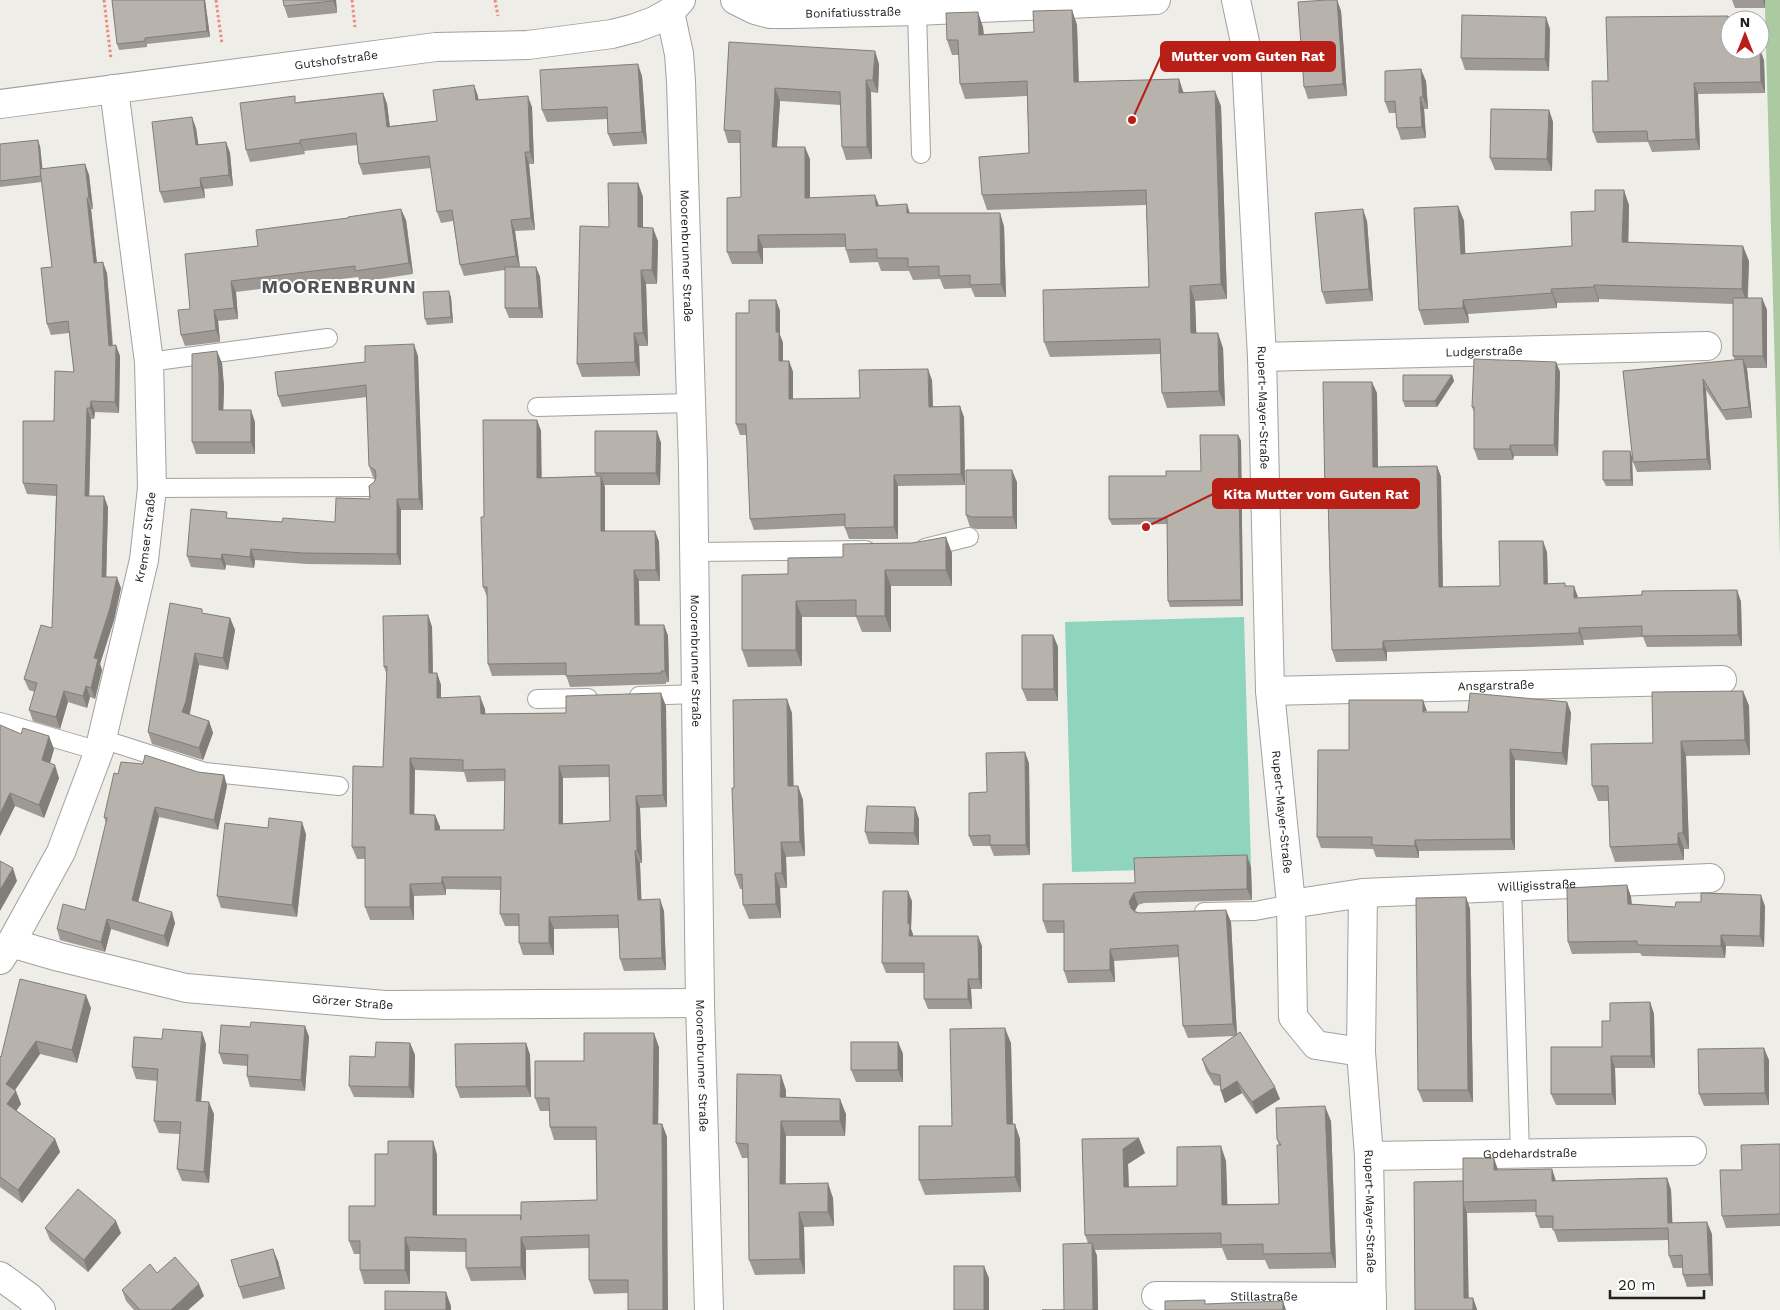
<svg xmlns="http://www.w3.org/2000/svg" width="1780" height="1310" font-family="'Work Sans',sans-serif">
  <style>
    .forest { fill: #abcaa1 }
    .pitch { fill: #8fd5bd }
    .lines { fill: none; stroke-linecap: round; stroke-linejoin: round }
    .service-casing { stroke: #a1a1a1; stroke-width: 20 }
    .minor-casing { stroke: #a1a1a1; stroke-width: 30 }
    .tertiary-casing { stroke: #a1a1a1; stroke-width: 30 }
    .path { stroke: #ea8d7d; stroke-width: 3; stroke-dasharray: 2.5 2.5; stroke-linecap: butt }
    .service { stroke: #fff; stroke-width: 18 }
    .minor { stroke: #fff; stroke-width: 28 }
    .tertiary { stroke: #fff; stroke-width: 28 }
    .wall { fill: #9e9995; fill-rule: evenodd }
    .shaded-wall { fill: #817d79 }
    .building { fill: #b8b2ad; stroke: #817d79; fill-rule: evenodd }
    .labels { text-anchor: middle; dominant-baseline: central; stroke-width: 4; stroke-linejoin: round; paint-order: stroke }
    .street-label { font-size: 12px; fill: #202020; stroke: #fff }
    .district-label { font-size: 18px; font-weight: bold; letter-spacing: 1px; fill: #535353; stroke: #fff }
    .leader { fill: none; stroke: #b81f17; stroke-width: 2 }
    .callout-dot { fill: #b81f17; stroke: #fff; stroke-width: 2 }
    .callout { fill: #b81f17; stroke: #b81f17; stroke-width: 2 }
    .callout-label { font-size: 14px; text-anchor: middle; font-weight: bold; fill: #fff }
  </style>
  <rect width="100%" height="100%" fill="#efede7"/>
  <!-- forest -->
  <path class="forest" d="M1765,0H1780V556L1765,8Z"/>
  <!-- pitch -->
  <path class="pitch" d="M1244,617L1251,867L1072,872L1065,622Z"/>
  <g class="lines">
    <defs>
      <g id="service">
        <path d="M917,11L921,154"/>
        <path d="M149,362L328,338"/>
        <path d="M537,407L690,403"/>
        <path d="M152,488L370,487"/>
        <path d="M925,548L969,537"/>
        <path d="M694,552L866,550"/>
        <path d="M639,696L696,694"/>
        <path d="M537,699L588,698"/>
        <path d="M0,722L99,751"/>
        <path d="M102,739L205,772L339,786"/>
        <path d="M1512,887L1520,1154"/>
        <path d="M1204,912L1255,911L1291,904"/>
      </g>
      <g id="minor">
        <path id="s1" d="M735,0L755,10L770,14H791L917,11L1156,0"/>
        <path id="s2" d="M1236,0L1245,42L1262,357L1270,691L1291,904L1363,893L1361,1052L1369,1156L1372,1310"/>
        <path id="s3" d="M670,12L679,54L681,81L693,464L700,1003L709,1310"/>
        <path id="s4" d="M1262,357L1707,346"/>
        <path id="s5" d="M1270,691L1722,680"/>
        <path id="s6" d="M1363,893L1710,878"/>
        <path d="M1291,904L1293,1017L1316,1045L1361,1052"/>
        <path id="s7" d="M11,943L59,957L186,988L385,1005L700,1003"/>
        <path id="s8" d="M0,960L11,943L61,852L99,751L144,560L152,488L149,362L114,89"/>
        <path id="s9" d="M1369,1156L1692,1151"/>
        <path d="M0,1276L29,1297L41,1310"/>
        <path id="s10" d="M1156,1296L1372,1297"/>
      </g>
      <g id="tertiary">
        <path id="s11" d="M0,104L436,47L528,45L612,34L635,28L654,21L670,12L681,0"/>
      </g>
    </defs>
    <!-- service casing -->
    <use href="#service" class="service-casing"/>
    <!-- minor casing -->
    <use href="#minor" class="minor-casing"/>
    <!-- tertiary casing -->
    <use href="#tertiary" class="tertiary-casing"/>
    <!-- path -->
    <g class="path">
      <path d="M104,0L111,59"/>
      <path d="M216,0L222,44"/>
      <path d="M352,0L355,27"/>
      <path d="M495,0L498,16"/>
    </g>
    <!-- service -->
    <use href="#service" class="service"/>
    <!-- minor -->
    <use href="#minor" class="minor"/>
    <!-- tertiary -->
    <use href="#tertiary" class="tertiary"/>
  </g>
  <!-- wall -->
  <g class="wall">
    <path d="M112,0H205L210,37L147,44V47L119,50L117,44Z"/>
    <path d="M336,0L337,13L288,18L284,6Z"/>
    <path d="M1337,0L1341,11L1347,96L1308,99L1304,87Z"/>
    <path d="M1732,0H1765V8H1735Z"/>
    <path d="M1072,10L1077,25L1079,82L1184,92L1221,106L1227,299L1195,301L1196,333L1223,348L1225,406L1167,408L1162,393L1160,354L1050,357L1044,342L1149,287L1146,205L987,210L982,195L1029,153L1027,96L965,99L960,84L959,55H952L947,40L983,27L984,34L1034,32Z"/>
    <path d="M1728,16L1730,22V50L1764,60L1765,93L1698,94L1700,150L1652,152L1648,142L1597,143L1593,132L1608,81Z"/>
    <path d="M1550,29L1549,71L1465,70L1461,58Z"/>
    <path d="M729,42L879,64L878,93L871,92L872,159L846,160L842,147L841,105L780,101L777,147L810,159V198L879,205L910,213L1004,226L1006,297H975L971,288L944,289L940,279L913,280L909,271H881L878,262L850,263L846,250V247L763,248V264H732L727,252L741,197L740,143H728L724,130Z"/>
    <path d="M642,76L647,144L613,146L608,134L607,119L547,122L542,110Z"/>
    <path d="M1426,81L1428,109H1424L1426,138L1401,140L1397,128L1396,113H1389L1385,102Z"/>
    <path d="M383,93L387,104L390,126L437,121L478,96V100L532,107L534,164H529L535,230L515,231L520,267H536L540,277L543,318H509L505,308V270L464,276L460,265L453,221L441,223L437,212L431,168L363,175L359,164L357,145L304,151L305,154L250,162L246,150L297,102Z"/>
    <path d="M1549,110L1553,122L1552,171L1495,170L1490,158Z"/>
    <path d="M196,128L198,145L226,142L230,153L233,186L204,189L205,198L164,203L160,192Z"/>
    <path d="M0,144L40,146L42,169L85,164L89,175L93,209H91L97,263L107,273L113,345L120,356L119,413L95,412L94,419H91L89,496L108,507L106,577L121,588L114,620L100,664L102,670L95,699L90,697L87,708L68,702L60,729L33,721L29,710L35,692L29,690L24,679L52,628L56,496L27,494L23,483L54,421L74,372L69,333L51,335L47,324L52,267L42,182L0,187Z"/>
    <path d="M638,183L643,197V228L658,241L657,284H646L648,346H639L640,376L582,377L577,364L609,227Z"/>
    <path d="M1629,205L1628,242L1749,261L1748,298H1762L1767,310V368H1747L1752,418L1726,420L1706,390L1711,470L1637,472L1633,462L1623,371L1735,360L1733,356V304L1599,299V302L1557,303V308L1468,314L1469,323L1424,325L1419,310L1458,206L1464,221L1465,254L1572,246L1595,211Z"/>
    <path d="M406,220L413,274L360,282L358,277L236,292L238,319L218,321L220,342L185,346L181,335L190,309L258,246Z"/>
    <path d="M1367,221L1373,301L1326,304L1322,292Z"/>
    <path d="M451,297L453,323L427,325L425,319Z"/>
    <path d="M776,300L780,311V335L783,343V361H789L793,372V399L860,398L932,380L933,406L964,417L965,485L898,486V539H849L845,528V526L754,530L750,519L747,435H740L736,424Z"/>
    <path d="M418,356L423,510H401V565L306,564L255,560L254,568L226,565L225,570L191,567L187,556L229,518L282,522H335L370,499L375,479L373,477L369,466L367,397L282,407L278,396Z"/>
    <path d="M1556,362L1560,372L1558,456H1514L1513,460H1478L1474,449V412L1472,407Z"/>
    <path d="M222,363L224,387L223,410L255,422V454H196L192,442Z"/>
    <path d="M1452,375L1454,381L1437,407H1405L1403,401Z"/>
    <path d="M1377,393L1378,467L1437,466L1441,477L1443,587L1500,586L1547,552L1548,584L1566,586L1578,598L1737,590L1741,602L1742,646L1647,647L1643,637L1583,640L1584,645L1387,652V661L1336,662L1332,650L1328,505L1325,496Z"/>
    <path d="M537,420L541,431V478L596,476L595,473L657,431L661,443L660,485H604L605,487V531H655L659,542L660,581H639V625H664L668,636L669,682H666V684L570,687L566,675L492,676L488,664V599L483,587L484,517Z"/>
    <path d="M1238,435L1241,441L1243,606L1170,607L1168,601L1167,524L1112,525L1109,519L1166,476L1201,471Z"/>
    <path d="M1630,451L1632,457L1633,486H1606L1603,480Z"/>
    <path d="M1017,482V529H976L970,527L966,515Z"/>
    <path d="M952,553V586H891V632H862L856,617H802V666L748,667L742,650L788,574L843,557Z"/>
    <path d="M204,614L230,618L235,630L228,670L199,665L189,715L209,721L213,733L203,760L152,744L148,732Z"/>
    <path d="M428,615L432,627L433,673H437L441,685V698L485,709V714L566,713L666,706L667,807L640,808L642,863H640L641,900L664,911L666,970L624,971L620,959L619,928L554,929V955H523L519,943V926H505L500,914L501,890L446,889V895L414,896V920H370L365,907V859H357L352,847L383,767L387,675L384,667ZM415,770L464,772L467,782L505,781L504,830H440V827L435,815L414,814ZM610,777V821L563,824V778Z"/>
    <path d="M1053,635L1058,647V701H1027L1022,689Z"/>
    <path d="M1743,691L1749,706L1750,755L1686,756L1689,849H1684V860L1615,862L1610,847L1609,801H1598L1592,786L1653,743Z"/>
    <path d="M1567,702L1571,713L1567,765L1515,760V850L1419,851V858L1376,857L1373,849L1321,848L1317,837L1349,750L1427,712H1468Z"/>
    <path d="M792,713L793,786H798L803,800L805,856L786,857L787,888H780L781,918L749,919L743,905V889H740L735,875L734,788Z"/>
    <path d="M0,725L54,749L50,763L59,778L44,818L15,806L0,836Z"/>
    <path d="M1029,763L1030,855L994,856L990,846H973L969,836L987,792Z"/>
    <path d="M198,772L224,775L227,786L218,830L159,817L138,902L175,923L168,947L111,929L105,952L60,940L57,929L85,910L106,823L104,817L118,774Z"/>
    <path d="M919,819V845L869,844L865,832Z"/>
    <path d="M306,834L297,917L221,908L217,896Z"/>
    <path d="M1251,867L1252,900L1144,903L1138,905L1135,911L1140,913L1226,910L1231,922L1237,1034L1280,1099L1256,1114L1242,1093L1225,1103L1221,1091L1220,1086L1214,1085L1206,1071L1202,1059L1234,1036L1188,1038L1183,1026L1179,957L1114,961L1115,982L1068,983L1064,971V933H1047L1043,921L1135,883Z"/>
    <path d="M1627,885L1631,897L1632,904L1675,907L1765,906L1764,947L1726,946L1725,958L1642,956L1640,953L1572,954L1568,942Z"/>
    <path d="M1466,897L1470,909L1473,1102H1423L1418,1090Z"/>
    <path d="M912,901L911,929L913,936L982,946V989H971L972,1009H928L924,999V973H886L882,963Z"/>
    <path d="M1650,1002L1654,1014L1655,1068H1615L1616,1105H1556L1551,1094L1602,1047L1610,1021Z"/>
    <path d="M91,1008L77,1063L40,1054L15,1090L21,1104L16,1110L55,1139L60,1152L22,1203L0,1187V1056L1,1057Z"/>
    <path d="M305,1026L309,1037L305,1091L250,1087L247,1076V1066L223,1064L219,1053L250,1027Z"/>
    <path d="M898,1042L903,1054V1082H856L851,1070Z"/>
    <path d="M410,1043L415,1055L414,1098L354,1097L349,1086Z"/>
    <path d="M526,1043L530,1055L531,1097L460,1098L456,1087Z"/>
    <path d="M1011,1043L1013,1124L1020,1139L1021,1192L925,1195L919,1180L952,1126Z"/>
    <path d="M206,1044L201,1102L214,1114L209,1183L182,1181L177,1169L180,1134L159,1133L154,1121L158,1081L136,1079L132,1067Z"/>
    <path d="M659,1047L658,1124H662L667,1137L628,1293L594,1294L589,1280V1248L526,1250V1280L471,1281L466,1268V1252L410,1251V1284H364L360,1270V1254H354L349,1241L375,1206L388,1154L433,1141L437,1155V1215H521L597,1200L596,1140H554L550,1127L549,1111H540L535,1098L584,1061Z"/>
    <path d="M1769,1060V1105L1704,1106L1699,1094Z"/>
    <path d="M786,1090V1097L846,1114L845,1136H786V1184L833,1198L834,1226L804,1227L805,1274L755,1275L749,1260L748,1158H742L736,1143Z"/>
    <path d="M1331,1121L1336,1268L1269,1269L1265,1260H1227L1222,1248L1095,1250L1097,1256L1098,1310H1042H1064L1088,1243L1085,1235L1082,1139L1145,1153L1128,1164L1129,1187L1177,1186L1226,1161L1227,1204H1279V1145L1277,1139Z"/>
    <path d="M1780,1144V1226L1726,1228L1722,1216L1742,1170Z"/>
    <path d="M1498,1170L1556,1181L1667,1178L1671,1190L1672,1223L1712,1234L1713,1286L1687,1287L1683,1275V1268H1673L1669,1256V1240L1558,1242L1553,1228H1540L1536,1216V1212L1467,1213L1468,1298L1477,1310H1415L1463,1181Z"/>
    <path d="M45,1228L121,1233L88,1272L50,1240Z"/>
    <path d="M278,1261L285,1289L243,1299L239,1287Z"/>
    <path d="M157,1273L204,1296L188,1310H134L126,1301L122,1290Z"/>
  </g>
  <!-- shaded-wall -->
  <g class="shaded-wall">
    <path d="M204,0H205L210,37L207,31Z"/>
    <path d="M333,0H336L337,13Z"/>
    <path d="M1337,0L1341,11L1347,96L1343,84Z"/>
    <path d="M1763,0H1765V8Z"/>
    <path d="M1072,10L1077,25L1079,97L1074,82Z"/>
    <path d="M978,12L983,27L984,50L979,35Z"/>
    <path d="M1728,16L1730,22V50H1729Z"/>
    <path d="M1546,17L1550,29L1549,71L1545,59Z"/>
    <path d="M1760,49L1764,60L1765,93L1761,82Z"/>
    <path d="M875,51L879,64L878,93L873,80Z"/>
    <path d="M638,64L642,76L647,144L642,132Z"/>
    <path d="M1421,69L1426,81L1428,109L1423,97Z"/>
    <path d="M1179,79L1184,94L1179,93Z"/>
    <path d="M866,80L871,92L872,159L867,147Z"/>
    <path d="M1694,83L1698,94L1700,150L1696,139Z"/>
    <path d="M474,85L478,96L480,111L476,100Z"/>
    <path d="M775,88L780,101L776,160L772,147Z"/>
    <path d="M1215,91L1221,106L1227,299L1221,284Z"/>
    <path d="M383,93L387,104L391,138L387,127Z"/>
    <path d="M528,96L532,107L534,164L530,152Z"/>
    <path d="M1420,97L1424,109L1426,138L1422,127Z"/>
    <path d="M1549,110L1553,122L1552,171L1547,159Z"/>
    <path d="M192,117L196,128L200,156L196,145Z"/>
    <path d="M38,140L40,146L44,182L41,176Z"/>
    <path d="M300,140L304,151L305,154L300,143Z"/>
    <path d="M226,142L230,153L233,186L229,175Z"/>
    <path d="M805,147L810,159V210L805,198Z"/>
    <path d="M525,152L529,164L535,230L531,218Z"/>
    <path d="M85,164L89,175L93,209L89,198Z"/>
    <path d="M200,178L204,189L205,198L201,187Z"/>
    <path d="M638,183L643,197V241L638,227Z"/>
    <path d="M1624,190L1629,205L1628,257L1622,242Z"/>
    <path d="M875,195L880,208L876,206Z"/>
    <path d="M87,198L91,209L98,274L94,263Z"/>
    <path d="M907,204L911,217L907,213Z"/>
    <path d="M1458,206L1464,221L1466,269L1461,254Z"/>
    <path d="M401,209L406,220L413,274L409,263Z"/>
    <path d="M1363,209L1367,221L1373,301L1369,289Z"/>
    <path d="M1000,213L1004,226L1006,297L1001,284Z"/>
    <path d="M511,220L515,231L520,268L516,256Z"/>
    <path d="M653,228L658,241L657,284L652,270Z"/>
    <path d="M758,235L763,248V264L758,252Z"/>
    <path d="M1743,246L1749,261L1747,304L1742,289Z"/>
    <path d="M103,262L107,273L113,357L109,346Z"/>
    <path d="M536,267L540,277L543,318L539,308Z"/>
    <path d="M641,270L646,284L648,346L643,333Z"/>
    <path d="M231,281L236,292L238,319L234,308Z"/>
    <path d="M1594,285L1599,299V302L1594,287Z"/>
    <path d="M1190,286L1195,301L1197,348L1191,333Z"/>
    <path d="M1551,289L1557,303V308L1552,293Z"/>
    <path d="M449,291L451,297L453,323L451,317Z"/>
    <path d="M1762,298L1767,310V368L1763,356Z"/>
    <path d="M776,300L780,311V335L783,343V372L779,361L776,332Z"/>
    <path d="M1463,300L1468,314L1469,323L1463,308Z"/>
    <path d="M214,310L218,321L220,342L216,330Z"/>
    <path d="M634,333L639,346L640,376L635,362Z"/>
    <path d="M1218,333L1223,348L1225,406L1219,391Z"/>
    <path d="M414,344L418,356L423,510L419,499Z"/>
    <path d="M116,345L120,356L119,413L115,402Z"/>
    <path d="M217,351L222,363L224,387L223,422L219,410Z"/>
    <path d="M1743,359L1747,369L1752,418L1749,407Z"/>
    <path d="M789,361L793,372V410L789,399Z"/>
    <path d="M1556,362L1560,372L1558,456L1554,445Z"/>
    <path d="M928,369L932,380L933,418L929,407Z"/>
    <path d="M1452,375L1454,381L1437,407L1435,401Z"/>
    <path d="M1703,379L1706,390L1711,470L1707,459Z"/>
    <path d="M1372,382L1377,393L1378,478L1373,467Z"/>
    <path d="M91,401L95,412L94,419L90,408Z"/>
    <path d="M960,406L964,417L965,485L961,474Z"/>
    <path d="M87,408L91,419L89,507L85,496Z"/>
    <path d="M251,410L255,422V454L251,442Z"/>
    <path d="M537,420L541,431L542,490L537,478Z"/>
    <path d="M657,431L661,443L660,485L656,473Z"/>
    <path d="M1238,435L1241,441L1243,606L1241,600Z"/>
    <path d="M1510,445L1514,456L1513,460L1510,449Z"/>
    <path d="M1630,451L1632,457L1633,486L1631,480Z"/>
    <path d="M1437,466L1441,477L1443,599L1439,587Z"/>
    <path d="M1012,470L1017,482V529L1013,517Z"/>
    <path d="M894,475L898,486V539L894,527Z"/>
    <path d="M601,476L605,487V542L601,531Z"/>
    <path d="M104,496L108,507L106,588L102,577Z"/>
    <path d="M397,499L401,510V565L397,554Z"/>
    <path d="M655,531L659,542L660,581L656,570Z"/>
    <path d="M946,537L952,553V586L946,570Z"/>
    <path d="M1543,541L1547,552L1548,596L1544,584Z"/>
    <path d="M251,549L255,560L254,568L250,557Z"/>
    <path d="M222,554L226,565L225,570L221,559Z"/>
    <path d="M634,570L639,581L640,636L635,625Z"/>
    <path d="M885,570L891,586V632L885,616Z"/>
    <path d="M117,577L121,588L114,620L100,664L102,670L95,699L91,688L94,658Z"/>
    <path d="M1574,586L1578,597L1574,598Z"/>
    <path d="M1737,590L1741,602L1742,646L1738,635Z"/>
    <path d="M796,601L802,617V666L796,650Z"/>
    <path d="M428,615L432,627L433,685L429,673Z"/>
    <path d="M230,618L235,630L228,670L223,658Z"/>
    <path d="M664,625L668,636L669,682L665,671Z"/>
    <path d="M1579,628L1583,640L1584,645L1579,633Z"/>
    <path d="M1053,635L1058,647V701L1054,689Z"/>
    <path d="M1383,641L1387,652V661L1383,649Z"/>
    <path d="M195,653L199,665L190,713L186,724L182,712Z"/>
    <path d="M437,673L441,685V710L437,698Z"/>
    <path d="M86,686L90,697L87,708L83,696Z"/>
    <path d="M64,691L68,702L60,729L56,717Z"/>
    <path d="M1743,691L1749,706L1750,755L1745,740Z"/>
    <path d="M661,693L666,706L667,807L663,795Z"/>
    <path d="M480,696L485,709L486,726L481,714Z"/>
    <path d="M787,699L792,713L794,800L788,786Z"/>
    <path d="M1423,700L1427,711L1423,712Z"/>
    <path d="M1567,702L1571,713L1567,765L1562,753Z"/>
    <path d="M209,721L213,733L203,760L199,748Z"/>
    <path d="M49,736L54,749L47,773L42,760Z"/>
    <path d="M1681,741L1686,756L1689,849L1683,833Z"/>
    <path d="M1510,749L1515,760V850L1511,839Z"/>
    <path d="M1025,752L1029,763L1030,855L1026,845Z"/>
    <path d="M410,758L415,770L414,826L410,814Z"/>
    <path d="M55,765L59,778L44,818L39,805Z"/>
    <path d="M559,766L563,778V836L559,824Z"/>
    <path d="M224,775L227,786L218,830L214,820Z"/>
    <path d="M798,786L803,800L805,856L800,842Z"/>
    <path d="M10,793L15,806L0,836V814Z"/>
    <path d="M636,796L640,808L642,863L637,851Z"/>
    <path d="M155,807L159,817L136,911L132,900Z"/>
    <path d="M915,807L919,819V845L914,833Z"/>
    <path d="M435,815L440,827L439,842L435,830Z"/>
    <path d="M302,822L306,834L297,917L292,905Z"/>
    <path d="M1678,833L1684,849V860L1678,844Z"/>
    <path d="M1415,840L1419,851V858L1415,846Z"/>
    <path d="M781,842L786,857L787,888L782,873Z"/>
    <path d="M635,851L640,863L642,912L638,900Z"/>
    <path d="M1247,855L1251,867L1252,900L1247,889Z"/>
    <path d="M13,868L17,881L0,911V890Z"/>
    <path d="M775,873L780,888L781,918L776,904Z"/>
    <path d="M442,877L446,889V895L442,883Z"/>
    <path d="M410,884L414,896V920L410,907Z"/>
    <path d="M1627,885L1631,897L1632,916L1628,904Z"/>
    <path d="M908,891L912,901L911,929L913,934V946L909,936L908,924Z"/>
    <path d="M1134,893L1138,905L1133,914L1129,902Z"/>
    <path d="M1761,895L1765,906L1764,947L1760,936Z"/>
    <path d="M1466,897L1470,909L1473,1102L1468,1090Z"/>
    <path d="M660,899L664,911L666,970L662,958Z"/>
    <path d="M1226,910L1231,922L1237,1036L1233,1024Z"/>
    <path d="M172,912L175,923L168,947L164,936Z"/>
    <path d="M549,917L554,929V955L549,943Z"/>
    <path d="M107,919L111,929L105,952L101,942Z"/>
    <path d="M1721,935L1726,946L1725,958L1721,946Z"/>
    <path d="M978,936L982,946V989L979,979Z"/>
    <path d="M1110,949L1114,961L1115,982L1110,970Z"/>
    <path d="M968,979L971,989L972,1009L968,999Z"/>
    <path d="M86,995L91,1008L77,1063L72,1050Z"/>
    <path d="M1650,1002L1654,1014L1655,1068L1651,1056Z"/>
    <path d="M305,1026L309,1037L305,1091L301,1080Z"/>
    <path d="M1005,1028L1011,1043L1013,1140L1007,1124Z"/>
    <path d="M202,1032L206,1044L200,1113L196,1101Z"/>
    <path d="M654,1033L659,1047L658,1137L653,1124Z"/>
    <path d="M36,1041L40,1054L10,1097L6,1084Z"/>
    <path d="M898,1042L903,1054V1082L898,1070Z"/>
    <path d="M410,1043L415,1055L414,1098L409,1087Z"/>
    <path d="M526,1043L530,1055L531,1097L526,1086Z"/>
    <path d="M1764,1048L1769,1060V1105L1765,1093Z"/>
    <path d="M1611,1056L1615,1068L1616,1105L1612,1094Z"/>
    <path d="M781,1075L786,1090V1112L780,1097Z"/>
    <path d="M1237,1081L1242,1093L1225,1103L1221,1091Z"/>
    <path d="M1275,1087L1280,1099L1256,1114L1252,1102Z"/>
    <path d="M16,1091L21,1104L12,1117L7,1104Z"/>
    <path d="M840,1099L846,1114L845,1136L840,1121Z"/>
    <path d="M209,1102L214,1114L209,1183L204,1172Z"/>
    <path d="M1325,1106L1331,1121L1336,1268L1331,1253Z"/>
    <path d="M781,1121L786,1136L785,1199L780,1184Z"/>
    <path d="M662,1124L667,1137L668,1310H663Z"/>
    <path d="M1015,1124L1020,1139L1021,1192L1015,1177Z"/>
    <path d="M1139,1138L1145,1153L1128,1164L1129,1202L1124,1187L1123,1149Z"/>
    <path d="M55,1139L60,1152L22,1203L18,1190Z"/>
    <path d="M433,1141L437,1155V1228L433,1215Z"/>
    <path d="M1221,1146L1226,1161L1228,1220L1222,1205Z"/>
    <path d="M1494,1158L1498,1170V1182L1494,1170Z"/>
    <path d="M1552,1169L1556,1181H1552Z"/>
    <path d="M1667,1178L1671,1190L1673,1235L1668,1223Z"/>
    <path d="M828,1183L833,1198L834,1226L828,1212Z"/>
    <path d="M1463,1202L1467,1213L1469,1310L1464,1298Z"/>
    <path d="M799,1212L804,1227L805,1274L800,1259Z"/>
    <path d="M116,1221L121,1233L88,1272L84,1260Z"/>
    <path d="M1707,1222L1712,1234L1713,1286L1709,1274Z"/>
    <path d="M405,1237L410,1251V1284L405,1270Z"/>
    <path d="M521,1237L526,1250V1280L521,1267Z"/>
    <path d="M1092,1243L1097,1256L1098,1310H1093Z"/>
    <path d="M273,1249L278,1261L285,1289L280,1277Z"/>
    <path d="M984,1266L989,1278V1310H984Z"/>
    <path d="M199,1284L204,1296L188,1310H171Z"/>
    <path d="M446,1292L451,1306V1310H446Z"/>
    <path d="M1473,1298L1477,1309V1310H1473Z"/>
    <path d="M1283,1301L1286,1310H1283Z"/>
  </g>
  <!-- building -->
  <g class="building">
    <path d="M112,0H204L207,31L145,38V41L117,44Z"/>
    <path d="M283,0H333V1L284,6Z"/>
    <path d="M1326,0H1337L1343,84L1304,87L1298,2Z"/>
    <path d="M1072,10L1074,82L1179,79V93L1215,91L1221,284L1190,286L1191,333H1218L1219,391L1162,393L1160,339L1044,342L1043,290L1149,287L1146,190L982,195L979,157L1029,153L1027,81L960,84L958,40H947L946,13L978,12L979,35L1034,32L1033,11Z"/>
    <path d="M1462,15L1546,17L1545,59L1461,58Z"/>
    <path d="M1728,16L1729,50L1760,49L1761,82L1694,83L1696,139L1648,141L1647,131L1593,132L1592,81H1608L1606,17Z"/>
    <path d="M729,42L875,51L873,80H866L867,147H842L840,92L775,88L772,147H805V198L875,195L876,206L907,204V213H1000L1001,284L970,285V275L939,276V266L908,267V258H877V249L846,250L845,234L758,235V252H727V198L741,197L740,131L724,130Z"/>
    <path d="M638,64L642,132L608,134L607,107L542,110L540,70Z"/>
    <path d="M1421,69L1423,97H1420L1422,127L1397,128L1395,101L1385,102V71Z"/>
    <path d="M474,85L476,100L528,96L530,152H525L531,218L511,220L516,256L460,265L452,210L437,212L429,156L359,164L356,133L300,140V143L246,150L240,103L295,96V103L383,93L387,127L437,121L433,90Z"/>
    <path d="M1491,109L1549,110L1547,159L1490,158Z"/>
    <path d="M192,117L196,145L226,142L229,175L200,178L201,187L160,192L152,122Z"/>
    <path d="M38,140L41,176L0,181V144Z"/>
    <path d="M85,164L89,198H87L94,263L103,262L109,346L116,345L115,402L91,401L90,408H87L85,496H104L102,577H117L110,608L94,658L98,659L91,688L86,686L83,696L64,691L56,717L29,710L37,683L24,679L41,625L52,628L57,485L23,483V421H54L55,371L74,372L68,321L47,324L41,268L52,267L40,169Z"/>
    <path d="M608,183H638V227L653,228L652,270H641L643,333H634L635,362L577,364L580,226L609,227Z"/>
    <path d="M1595,190H1624L1622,242L1743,246L1742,289L1594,285V287L1551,289L1552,293L1463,300V308L1419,310L1414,208L1458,206L1461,254L1572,246L1571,212L1595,211Z"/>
    <path d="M401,209L409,263L355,271V266L231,281L234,308L214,310L216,330L181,335L178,310L190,309L185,254L258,246L256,230L348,218V217Z"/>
    <path d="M1363,209L1369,289L1322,292L1315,213Z"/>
    <path d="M505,267H536L539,308H505Z"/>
    <path d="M449,291L451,317L425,319L423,292Z"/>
    <path d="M1733,298H1762L1763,356H1733Z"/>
    <path d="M749,300H776V332H779V361H789V399L860,398L859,370L928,369L929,407L960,406L961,474L894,475V527L845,528V514L750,519L746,424H736V313H749Z"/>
    <path d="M414,344L419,499H397V554L302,553L251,549L250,557L222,554L221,559L187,556L191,509L227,512L226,518L282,522L283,518L335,522L336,498L370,499L369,486L375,481L376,475L375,470L369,466L366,385L278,396L275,372L365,362V346Z"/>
    <path d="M217,351L219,375V410H251V442H192V354Z"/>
    <path d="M1474,359L1556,362L1554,445H1510V449H1474V407H1472Z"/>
    <path d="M1743,359L1749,407L1722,410L1703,379L1707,459L1633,462L1623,371Z"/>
    <path d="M1403,375H1452L1435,401H1403Z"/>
    <path d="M1323,382H1372L1373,467L1437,466L1439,587L1500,586L1499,541H1543L1544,584L1565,583V586H1574V598L1642,595V591L1737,590L1738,635L1642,636V626L1579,628V633L1383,641V649L1332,650L1328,496H1325Z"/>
    <path d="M483,420H537V478L601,476V531H655L656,570H634L635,625H664L665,671H661L662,673L566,676V663L488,664L487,587H483L481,517H484Z"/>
    <path d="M595,431H657L656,473H595Z"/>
    <path d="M1200,435H1238L1241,600L1168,601L1167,518L1109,519V476H1166V471H1201Z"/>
    <path d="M1603,451H1630L1631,480H1603Z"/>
    <path d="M966,470H1012L1013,517H972L966,515Z"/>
    <path d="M946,537V570H885V616H856V600L796,601V650H742V575L788,574V558L843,557V544L912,543Z"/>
    <path d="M170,603L202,609V613L230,618L223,658L195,653L186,701L182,712L209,721L199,748L148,732Z"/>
    <path d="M428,615L429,673H437V698L480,696L481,714L566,713V696L661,693L663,795L636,796L637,851H635L638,900L660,899L662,958L620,959L618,915L549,917V943H519V914H500L501,877H442V883L410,884V907H365V847H352L353,766L383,767L387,666L384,667L383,616ZM410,758L463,760V770L505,769L504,830H435V815L410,814ZM609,765L610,821L559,824V766Z"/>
    <path d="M1022,635H1053L1054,689H1022Z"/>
    <path d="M1743,691L1745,740L1681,741L1683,833H1678V844L1610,847L1608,786H1592L1591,744L1653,743L1652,692Z"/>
    <path d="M1470,693L1567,702L1562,753L1510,749L1511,839L1415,840V846L1372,845V837H1317L1318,750H1349V700H1423V712H1468Z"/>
    <path d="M787,699L788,786H798L800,842H781L782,873H775L776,904L743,905L742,874L735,875L732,788H734L733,700Z"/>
    <path d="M0,725L21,734L23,728L49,736L42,760L55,765L39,805L10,793L0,814Z"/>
    <path d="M1025,752L1026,845H990V835L969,836V793L987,792L986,753Z"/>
    <path d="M145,755L198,772L224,775L214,820L155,807L132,900L172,912L164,936L107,919L101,942L57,929L63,904L85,910L107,818L104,817L114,773L118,774L121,762L143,764Z"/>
    <path d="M867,806L915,807L914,833L865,832Z"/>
    <path d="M269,818L302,822L292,905L217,896L225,823L268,828Z"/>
    <path d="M1247,855V889L1139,892L1134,893L1129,902L1131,908L1135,912L1140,913L1226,910L1233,1024L1183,1026L1178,945L1110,949V970L1064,971V921H1043V884L1135,883L1134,858Z"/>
    <path d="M0,861L13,868L0,890Z"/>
    <path d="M1627,885L1628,904L1675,907L1676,902H1701V893L1761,895L1760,936L1721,935V946L1637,945V941L1568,942L1567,888Z"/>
    <path d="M883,891H908V924H910L909,936H978L979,979H968V999H924V963H882Z"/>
    <path d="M1466,897L1468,1090H1418L1416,898Z"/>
    <path d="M20,979L86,995L72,1050L36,1041L6,1084L16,1091L7,1104L55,1139L18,1190L0,1177V1056L1,1057Z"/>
    <path d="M1650,1002L1651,1056H1611L1612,1094H1551V1047H1602V1021H1610V1003Z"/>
    <path d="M251,1022L305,1026L301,1080L247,1076L248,1055L219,1053L221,1025L250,1027Z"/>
    <path d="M1005,1028L1007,1124H1015V1177L919,1180V1126H952L950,1029Z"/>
    <path d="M163,1029L202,1032L196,1101L209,1102L204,1172L177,1169L181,1122L154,1121L158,1069L132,1067L134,1037L162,1039Z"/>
    <path d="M1240,1032L1275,1087L1252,1102L1237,1081L1221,1091L1220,1075L1210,1073L1202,1059Z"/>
    <path d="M584,1033H654L653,1124H662L663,1310H628V1280H589V1235L521,1237V1267L466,1268V1239L405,1237V1270H360V1241H349V1206H375V1154H388V1141H433V1215H520L521,1220V1202L597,1200L596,1127H550L549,1098H535V1061H584Z"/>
    <path d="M376,1042L410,1043L409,1087L349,1086L350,1056L375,1057Z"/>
    <rect x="851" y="1042" width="47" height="28"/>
    <path d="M526,1043V1086L456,1087L455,1044Z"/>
    <path d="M1764,1048L1765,1093L1699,1094L1698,1049Z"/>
    <path d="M737,1074L781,1075L780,1097L840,1099V1121H781L780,1184L828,1183V1212H799L800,1259L749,1260L748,1144L736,1143Z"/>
    <path d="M1325,1106L1331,1253L1263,1254V1244L1221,1245V1233L1085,1235L1082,1139L1139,1138L1123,1149L1124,1187L1177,1186V1147L1221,1146L1222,1205L1279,1204L1277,1145H1281L1277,1139L1276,1108Z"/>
    <path d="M1780,1144V1214L1722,1216L1720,1170H1742L1741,1145Z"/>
    <path d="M1463,1158H1494V1170L1552,1169V1181L1667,1178L1668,1223L1707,1222L1709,1274L1683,1275L1682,1255L1669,1256L1668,1228L1553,1230V1216H1536V1200L1463,1202Z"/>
    <path d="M1463,1181L1464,1298H1473V1310H1415L1414,1182Z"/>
    <path d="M78,1189L116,1221L84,1260L45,1228Z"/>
    <path d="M1092,1243L1093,1310H1042H1064L1063,1244Z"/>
    <path d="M273,1249L280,1277L239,1287L231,1260Z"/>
    <path d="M175,1257L199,1284L171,1310H140L122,1290L150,1264L157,1273Z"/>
    <rect x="954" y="1266" width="30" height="44"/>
    <path d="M385,1291L446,1292V1310H385Z"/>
    <path d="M1205,1300V1304L1283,1301V1310H1165V1301Z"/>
  </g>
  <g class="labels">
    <!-- street labels -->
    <g class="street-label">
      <text stroke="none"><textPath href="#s1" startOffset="121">Bonifatiusstraße</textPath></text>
      <text stroke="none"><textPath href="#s11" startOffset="339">Gutshofstraße</textPath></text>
      <text stroke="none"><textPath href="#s3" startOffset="245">Moorenbrunner Straße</textPath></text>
      <text stroke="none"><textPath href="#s4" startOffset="222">Ludgerstraße</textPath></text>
      <text stroke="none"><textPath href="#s2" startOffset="409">Rupert-Mayer-Straße</textPath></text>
      <text stroke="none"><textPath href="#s8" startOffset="451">Kremser Straße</textPath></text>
      <text stroke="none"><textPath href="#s3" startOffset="650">Moorenbrunner Straße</textPath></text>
      <text stroke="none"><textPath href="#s5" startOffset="226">Ansgarstraße</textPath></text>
      <text stroke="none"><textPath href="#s2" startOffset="814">Rupert-Mayer-Straße</textPath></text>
      <text stroke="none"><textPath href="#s6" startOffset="174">Willigisstraße</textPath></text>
      <text stroke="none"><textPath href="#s7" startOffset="348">Görzer Straße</textPath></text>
      <text stroke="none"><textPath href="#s3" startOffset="1055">Moorenbrunner Straße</textPath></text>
      <text stroke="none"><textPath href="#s9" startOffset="161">Godehardstraße</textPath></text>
      <text stroke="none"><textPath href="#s2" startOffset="1298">Rupert-Mayer-Straße</textPath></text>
      <text stroke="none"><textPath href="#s10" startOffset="108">Stillastraße</textPath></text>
    </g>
    <!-- district labels -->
    <g class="district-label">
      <text x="339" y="286">MOORENBRUNN</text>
    </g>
  </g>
  <!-- callouts -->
  <path class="leader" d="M1132 120L1161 56M1146 527L1213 494"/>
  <g class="callout-dot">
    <circle cx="1132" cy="120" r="5"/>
    <circle cx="1146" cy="527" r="5"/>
  </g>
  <g class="callout">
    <rect x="1161" y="42" width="174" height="29" rx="5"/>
    <rect x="1213" y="479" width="206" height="29" rx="5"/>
  </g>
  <g class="callout-label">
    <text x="1248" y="61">Mutter vom Guten Rat</text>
    <text x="1316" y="499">Kita Mutter vom Guten Rat</text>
  </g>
  <!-- north arrow -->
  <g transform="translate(1745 35)"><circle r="24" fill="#ffffff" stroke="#a6a6a6"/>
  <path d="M0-4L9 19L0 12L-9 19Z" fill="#b81f17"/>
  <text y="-8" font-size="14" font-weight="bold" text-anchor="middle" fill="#202020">N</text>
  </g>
  <!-- scale -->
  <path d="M1610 1290v8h94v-8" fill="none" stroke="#202020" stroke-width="2.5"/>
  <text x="1618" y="1290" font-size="15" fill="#202020" stroke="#ffffff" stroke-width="4" paint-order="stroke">20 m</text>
</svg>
